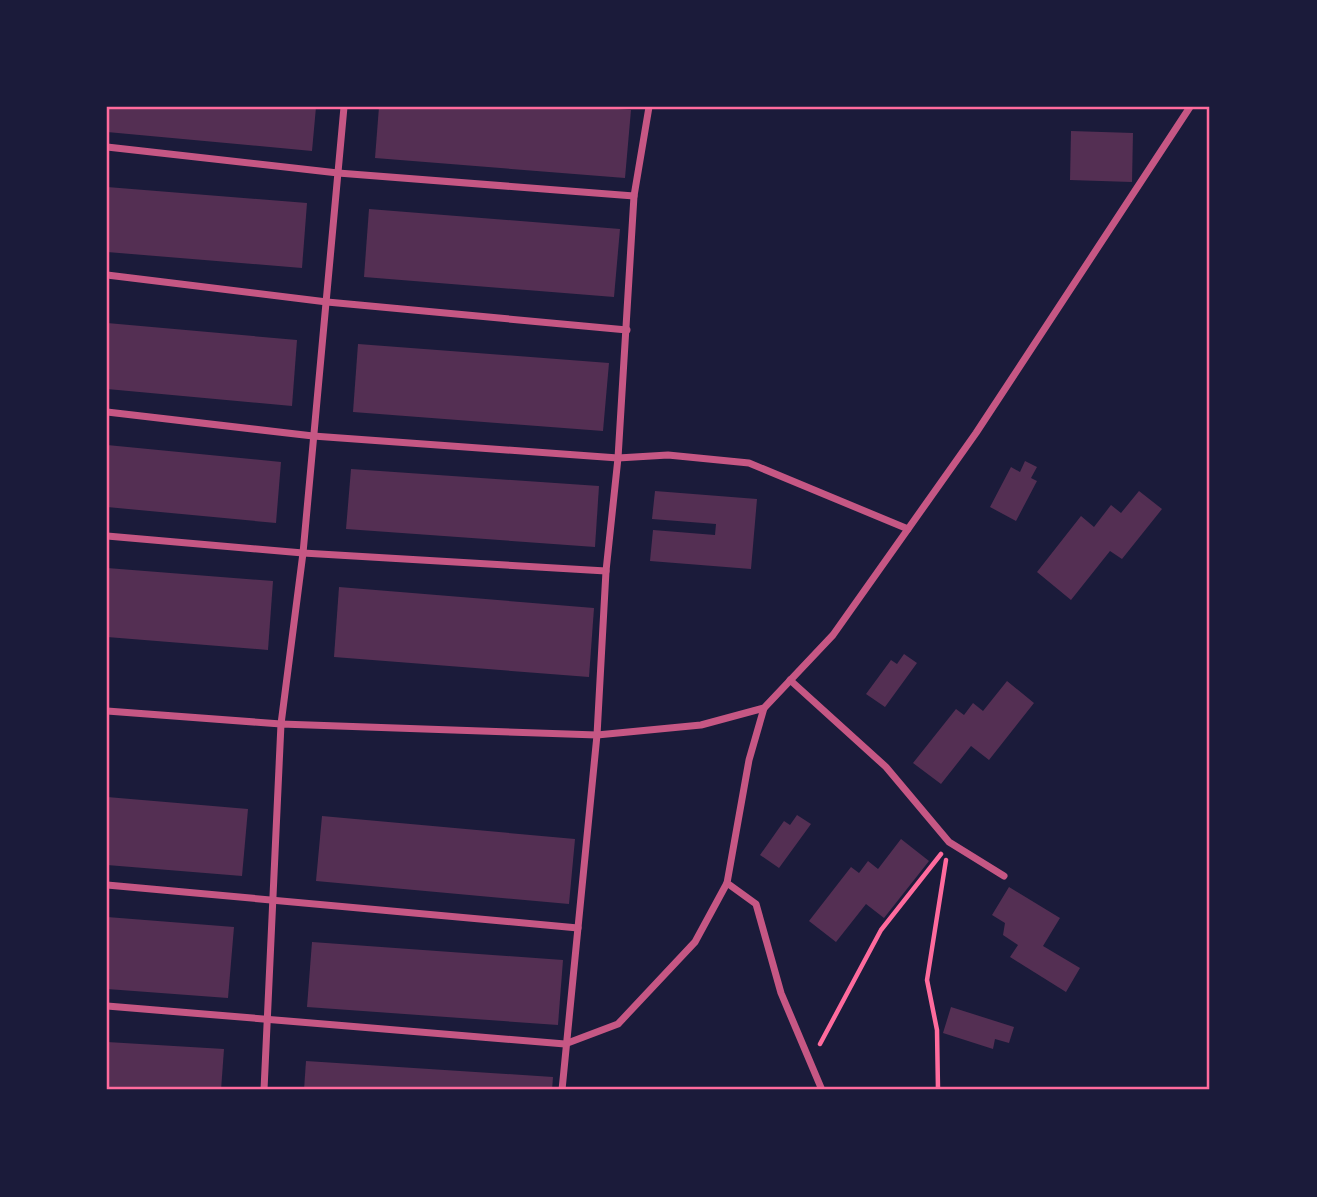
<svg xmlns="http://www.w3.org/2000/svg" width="1317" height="1197" font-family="Barlow,sans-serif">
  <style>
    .building { fill: #542f53 }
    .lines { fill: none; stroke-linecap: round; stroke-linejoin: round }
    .path { stroke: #ff6b9d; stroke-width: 4.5 }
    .minor { stroke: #c65784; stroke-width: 7 }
    .neatline { fill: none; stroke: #ff6b9d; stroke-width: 2.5 }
  </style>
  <rect width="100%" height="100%" fill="#1b1b3a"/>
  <!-- building -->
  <g class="building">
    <path d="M107,107H316L312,151L107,132Z"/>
    <path d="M379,107H592L631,110L625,178L375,158Z"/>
    <path d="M1071,131L1133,133L1132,182L1070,180Z"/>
    <path d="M107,187L307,203L302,268L107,252Z"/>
    <path d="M369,209L620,229L614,297L364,277Z"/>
    <path d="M107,323L297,340L292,406L107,389Z"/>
    <path d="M358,344L609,363L603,431L353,412Z"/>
    <path d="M107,445L281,462L276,523L107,507Z"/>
    <path d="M1025,461L1037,467L1031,478L1037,481L1016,521L990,507L1011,467L1020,472Z"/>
    <path d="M351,469L599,486L595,547L346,529Z"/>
    <path d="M655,491L757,499L751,569L650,561L653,530L715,535L716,524L652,519Z"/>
    <path d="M1139,491L1162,509L1122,559L1110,551L1071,600L1037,572L1081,516L1094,527L1111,505L1121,513Z"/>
    <path d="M107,568L273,581L268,650L107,637Z"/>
    <path d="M339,587L594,608L589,677L334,657Z"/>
    <path d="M904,654L917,663L885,707L866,694L891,660L897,664Z"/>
    <path d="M1007,681L1034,703L989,760L971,746L941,784L913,763L956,709L964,715L973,703L983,711Z"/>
    <path d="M107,797L248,809L242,876L107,865Z"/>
    <path d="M797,815L811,824L779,868L760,855L784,821L790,825Z"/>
    <path d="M322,816L575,839L569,904L316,881Z"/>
    <path d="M901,839L929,861L884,918L866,904L836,942L809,921L851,867L859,873L868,861L878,869Z"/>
    <path d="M1009,887L1060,918L1043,946L1080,968L1066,992L1010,957L1018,945L1003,935L1005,923L992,915Z"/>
    <path d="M107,917L234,927L228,998L107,989Z"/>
    <path d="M312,942L563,960L558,1025L307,1007Z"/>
    <path d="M951,1007L1014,1027L1009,1043L995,1039L993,1049L943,1033Z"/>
    <path d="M107,1042L224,1049L221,1090H107Z"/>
    <path d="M306,1061L553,1077L552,1090H304Z"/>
  </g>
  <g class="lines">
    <!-- path -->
    <g class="path">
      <path d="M820,1044L881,930L941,854"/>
      <path d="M938,1090L937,1030L927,980L946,860"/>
    </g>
    <!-- minor -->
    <g class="minor">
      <path d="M107,147L338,173L634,196"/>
      <path d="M107,275L327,302L627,330"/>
      <path d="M107,412L313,436L618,458L668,455L749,463L908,529"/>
      <path d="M107,536L303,553L606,571"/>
      <path d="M790,680L886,767L949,842L1004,876"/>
      <path d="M764,708L749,760L727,883L756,904L781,993L822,1090"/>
      <path d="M107,711L281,724L303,553L344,107"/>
      <path d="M107,885L578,928"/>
      <path d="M107,1006L565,1044L618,1024L695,942L727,883"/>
      <path d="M264,1090L281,724L597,735L701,725L764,708L833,635L976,433L1190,107"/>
      <path d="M562,1090L597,735L606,571L618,458L634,196L649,107"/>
    </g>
  </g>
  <!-- border -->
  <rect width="1317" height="1197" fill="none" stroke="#1b1b3a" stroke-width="217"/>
  <rect x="108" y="108" width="1100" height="980" class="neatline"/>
</svg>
